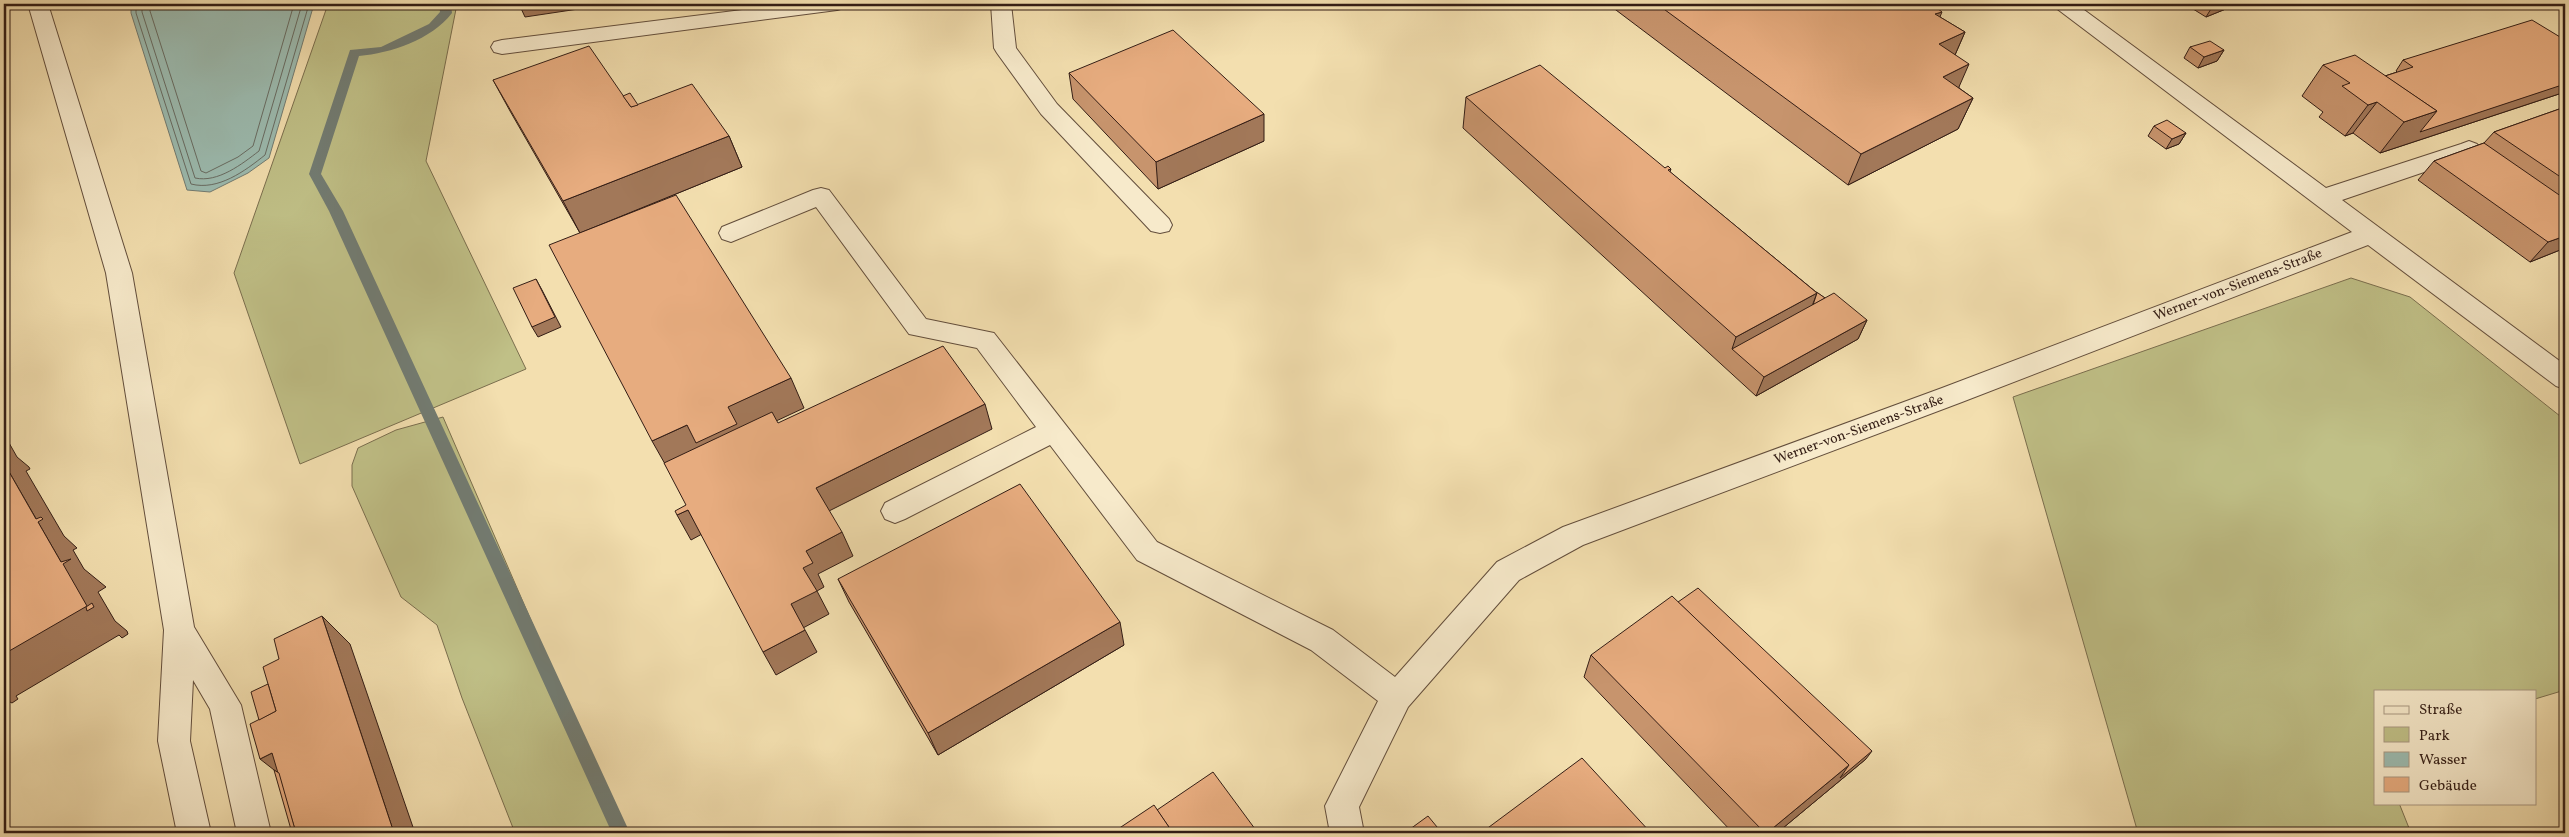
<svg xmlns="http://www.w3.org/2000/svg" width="2569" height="837" font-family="Vollkorn,serif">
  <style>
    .green { fill: #c0c087; stroke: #7a6e4e }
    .water { fill: #9cbcb1; stroke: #727c73 }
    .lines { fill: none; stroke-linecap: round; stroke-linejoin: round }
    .shore { stroke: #686c63; stroke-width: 1 }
    .stream { fill: #727c73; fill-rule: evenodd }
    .minor-casing { stroke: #634e3c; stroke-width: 2 }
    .minor { fill: #f7eacb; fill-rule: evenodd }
    .wall { fill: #c7946d; stroke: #331d15 }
    .shaded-wall { fill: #a27859; stroke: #331d15 }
    .building { fill: #e7ac7f; stroke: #331d15 }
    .labels { text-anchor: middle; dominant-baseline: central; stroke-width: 4; stroke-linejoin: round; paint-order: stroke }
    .street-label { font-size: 14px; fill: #331d15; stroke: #f7eacb }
  </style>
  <rect width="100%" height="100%" fill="#f3dfaf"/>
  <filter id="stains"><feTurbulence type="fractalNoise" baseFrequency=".004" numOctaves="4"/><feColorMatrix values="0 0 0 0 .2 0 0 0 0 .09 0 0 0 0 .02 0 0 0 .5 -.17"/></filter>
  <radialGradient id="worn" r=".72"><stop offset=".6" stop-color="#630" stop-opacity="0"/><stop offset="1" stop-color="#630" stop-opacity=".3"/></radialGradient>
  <!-- green -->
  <g class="green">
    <path d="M328,4H457L426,161L526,369L300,464L234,273Z"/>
    <path d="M2351,278L2410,297L2565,420V690L2535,699V691H2375V803H2399L2411,833H2138L2013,397Z"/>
    <path d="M443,417L623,833H515L462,698L437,625L401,597L352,486V465L358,448L396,430Z"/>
  </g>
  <!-- water -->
  <path class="water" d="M131,4H314L269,158L248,173L210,192L187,190L131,13Z"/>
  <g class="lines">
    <!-- shore -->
    <g class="shore">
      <path d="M136,4V13L191,184C218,191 245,171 265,155L309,4"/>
      <path d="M142,4V12L195,178C218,183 242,164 259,151L302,4"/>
      <path d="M150,4V11L201,171L206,173L238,157L253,146L294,4"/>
    </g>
    <!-- stream -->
    <path class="stream" d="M439,4H451L452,13C431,40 391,53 359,56L321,174L343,211L630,833H612L329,211L309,174L350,50L381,47L429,24L440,12Z"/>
    <defs>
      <g id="minor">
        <path d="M28,4H48L132,273L194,627L241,705L271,833H237L210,709L193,680L190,741L211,833H177L158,741L164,630L106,273Z"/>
        <path d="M790,4H847L844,8L837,10L502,54L494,52L491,47L494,42L502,40Z"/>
        <path d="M991,4H1011L1016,48L1057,104L1169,219L1172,225L1169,231L1160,233L1151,231L1041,114L997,53L994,48Z"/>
        <path d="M2053,4H2076L2326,188L2461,144L2469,141L2477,144L2481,149L2477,154L2342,200L2565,365V389L2556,386L2368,245L1962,402L1583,545L1519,580L1408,707L1359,807L1364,833H1330L1325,806L1378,701L1311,650L1137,560L1050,445L905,519L895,523L885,519L881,511L885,503L1036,427L977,348L909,334L816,207L731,242L722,239L719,233L722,227L813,190L821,188L829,190L926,319L994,333L1157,542L1333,630L1395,677L1497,562L1563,527L1942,388L2352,232L2056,8Z"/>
      </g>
    </defs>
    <!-- minor casing -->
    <use href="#minor" class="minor-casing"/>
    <!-- minor -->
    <use href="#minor" class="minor"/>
  </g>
  <!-- wall -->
  <g class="wall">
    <path d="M1608,4H1932L1940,17L1965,32L1955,55L1959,88L1973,98L1958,129L1848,185Z"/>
    <path d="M2185,4H2238L2206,17Z"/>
    <path d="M2565,40V92L2380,153L2353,133L2345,136L2319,117L2323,112L2302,96L2323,65L2385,76L2397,72L2396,71L2403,60Z"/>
    <path d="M2190,47L2224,50L2217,61L2198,68L2184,58Z"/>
    <path d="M1069,73L1264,141L1158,189L1073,99Z"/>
    <path d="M493,80L623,96L638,105L729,136L742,167L580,233L510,111Z"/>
    <path d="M1466,97L1665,168L1671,169L1670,172L1816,292L1825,298L1867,320L1858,339L1756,396L1463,128Z"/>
    <path d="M2565,107V248L2530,262L2418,180L2434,161L2484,143L2494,132Z"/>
    <path d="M2154,126L2186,133L2179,144L2166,149L2148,136Z"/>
    <path d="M838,579L1124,645L938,755L849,602Z"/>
    <path d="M1591,655L1866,759L1777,833H1733L1584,677Z"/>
  </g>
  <!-- shaded-wall -->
  <g class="shaded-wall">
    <path d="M519,4H605V5L525,17Z"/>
    <path d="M1237,4H1242L1237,6Z"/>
    <path d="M2214,4H2238L2206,17Z"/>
    <path d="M1942,12L1929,43L1935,14Z"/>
    <path d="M1965,32L1951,64L1939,44Z"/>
    <path d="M2224,50L2217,61L2198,68L2204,57Z"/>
    <path d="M1969,64L1955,96L1943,77Z"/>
    <path d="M2565,84V92L2380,153L2404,122L2437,111Z"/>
    <path d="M1973,98L1958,129L1848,185L1861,154Z"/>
    <path d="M2377,102L2353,133L2345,136L2368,105Z"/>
    <path d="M1264,114V141L1158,189L1156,162Z"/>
    <path d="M2186,133L2179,144L2166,149L2172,139Z"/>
    <path d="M729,136L742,167L580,233L563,201Z"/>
    <path d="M2565,236V248L2530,262L2548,242Z"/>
    <path d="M536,279L542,290L561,327L538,337L532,327Z"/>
    <path d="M1817,293L1809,314L1732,349L1736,337Z"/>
    <path d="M1867,320L1858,339L1756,396L1764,377Z"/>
    <path d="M791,378L804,408L669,471L652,441Z"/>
    <path d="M985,404L992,429L827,512L816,488Z"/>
    <path d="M4,428L9,432L4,434L17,457L29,467L30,469L26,471L64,536L77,548L73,550L84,569L106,587L98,592L115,621L127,631L128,634L122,638L119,635L16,696L18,699L12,703L8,701L4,703V654L61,562L4,463Z"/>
    <path d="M688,510L702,534L691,540L677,515Z"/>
    <path d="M842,532L853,556L818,574L824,587L817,591L829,614L803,628L791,604L806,551Z"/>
    <path d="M322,616L350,644L415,833H394Z"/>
    <path d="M1120,622L1124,645L938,755L928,733Z"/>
    <path d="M805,630L817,652L776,675L763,652Z"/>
    <path d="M1872,751L1866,759L1777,833H1767L1849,765Z"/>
    <path d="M272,753L292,784L260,759Z"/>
  </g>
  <!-- building -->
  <g class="building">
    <path d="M1657,4H1932L1942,12L1935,14L1965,32L1939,44L1969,64L1943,77L1973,98L1861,154Z"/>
    <path d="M2532,20L2565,40V84L2420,132L2437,111L2385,76L2413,67L2403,60Z"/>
    <path d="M1173,30L1264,114L1156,162L1069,73Z"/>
    <path d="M2210,41L2224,50L2204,57L2190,47Z"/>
    <path d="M589,46L631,107L692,84L729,136L563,201L493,80Z"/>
    <path d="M2355,55L2437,111L2404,122L2377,102L2368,105L2342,86L2350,83L2323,65Z"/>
    <path d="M1540,65L1665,168L1668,166L1671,169L1668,170L1817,293L1736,337L1466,97Z"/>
    <path d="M630,93L638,105L631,107L623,96Z"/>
    <path d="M2565,107V180L2494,132Z"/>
    <path d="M2167,120L2186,133L2172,139L2154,126Z"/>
    <path d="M2484,143L2565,199V236L2548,242L2434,161Z"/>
    <path d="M676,195L791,378L728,407L737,424L696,443L687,425L652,441L549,245Z"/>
    <path d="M536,279L555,317L532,327L513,288Z"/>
    <path d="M1816,292L1818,293L1825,298L1813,305L1817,293Z"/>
    <path d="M1834,293L1867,320L1764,377L1732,349Z"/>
    <path d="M943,346L985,404L816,488L842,532L806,551L813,563L803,568L817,591L791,604L805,630L763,652L688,510L677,515L675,511L686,505L664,463L772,412L778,423Z"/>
    <path d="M4,463L36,519L41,517L43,519L38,522L61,562L71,559L63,564L87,606L4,654Z"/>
    <path d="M1020,484L1120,622L928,733L838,579Z"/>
    <path d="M1698,588L1872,751L1840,778L1849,765L1678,602Z"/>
    <path d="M1672,596L1849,765L1767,833H1765L1591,655Z"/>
    <path d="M92,603L94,607L87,611L86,607Z"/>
    <path d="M322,616L394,833H296L272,753L260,759L250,724L276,711L263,667L279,659L274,639Z"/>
    <path d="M268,684L276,711L259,720L251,692Z"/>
    <path d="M1582,758L1651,833H1481Z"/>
    <path d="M274,770L279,773L296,833H292Z"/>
    <path d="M1213,772L1258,833H1173L1157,810Z"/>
    <path d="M1154,805L1173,833H1112Z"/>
    <path d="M1428,816L1442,833H1407L1406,832Z"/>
  </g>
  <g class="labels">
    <!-- street labels -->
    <g class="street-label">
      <text transform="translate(2238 285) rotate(-21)">Werner-von-Siemens-Straße</text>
      <text transform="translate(1859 430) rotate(-20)">Werner-von-Siemens-Straße</text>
    </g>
  </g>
  <!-- margin -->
  <rect width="2569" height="837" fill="none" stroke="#f3dfaf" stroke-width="20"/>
  <rect x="5" y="5" width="2559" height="827" fill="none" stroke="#331d15" stroke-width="2.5"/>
  <rect x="10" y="10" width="2549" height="817" fill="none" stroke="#331d15"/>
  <!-- legend -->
  <rect x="2374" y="690" width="162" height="115" fill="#f7eacb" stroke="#a99882"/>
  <rect x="2384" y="706" width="25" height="8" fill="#f7eacb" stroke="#a99882"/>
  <text x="2419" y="714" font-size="15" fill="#331d15">Straße</text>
  <rect x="2384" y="727" width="25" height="15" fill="#c0c087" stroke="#a99882"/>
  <text x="2419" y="740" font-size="15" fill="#331d15">Park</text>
  <rect x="2384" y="752" width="25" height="15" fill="#9cbcb1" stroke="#a99882"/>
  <text x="2419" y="764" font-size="15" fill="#331d15">Wasser</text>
  <rect x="2384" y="777" width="25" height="15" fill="#e7ac7f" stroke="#a99882"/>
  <text x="2419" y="790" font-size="15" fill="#331d15">Gebäude</text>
  <rect width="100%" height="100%" filter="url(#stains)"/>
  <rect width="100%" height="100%" fill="url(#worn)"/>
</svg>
